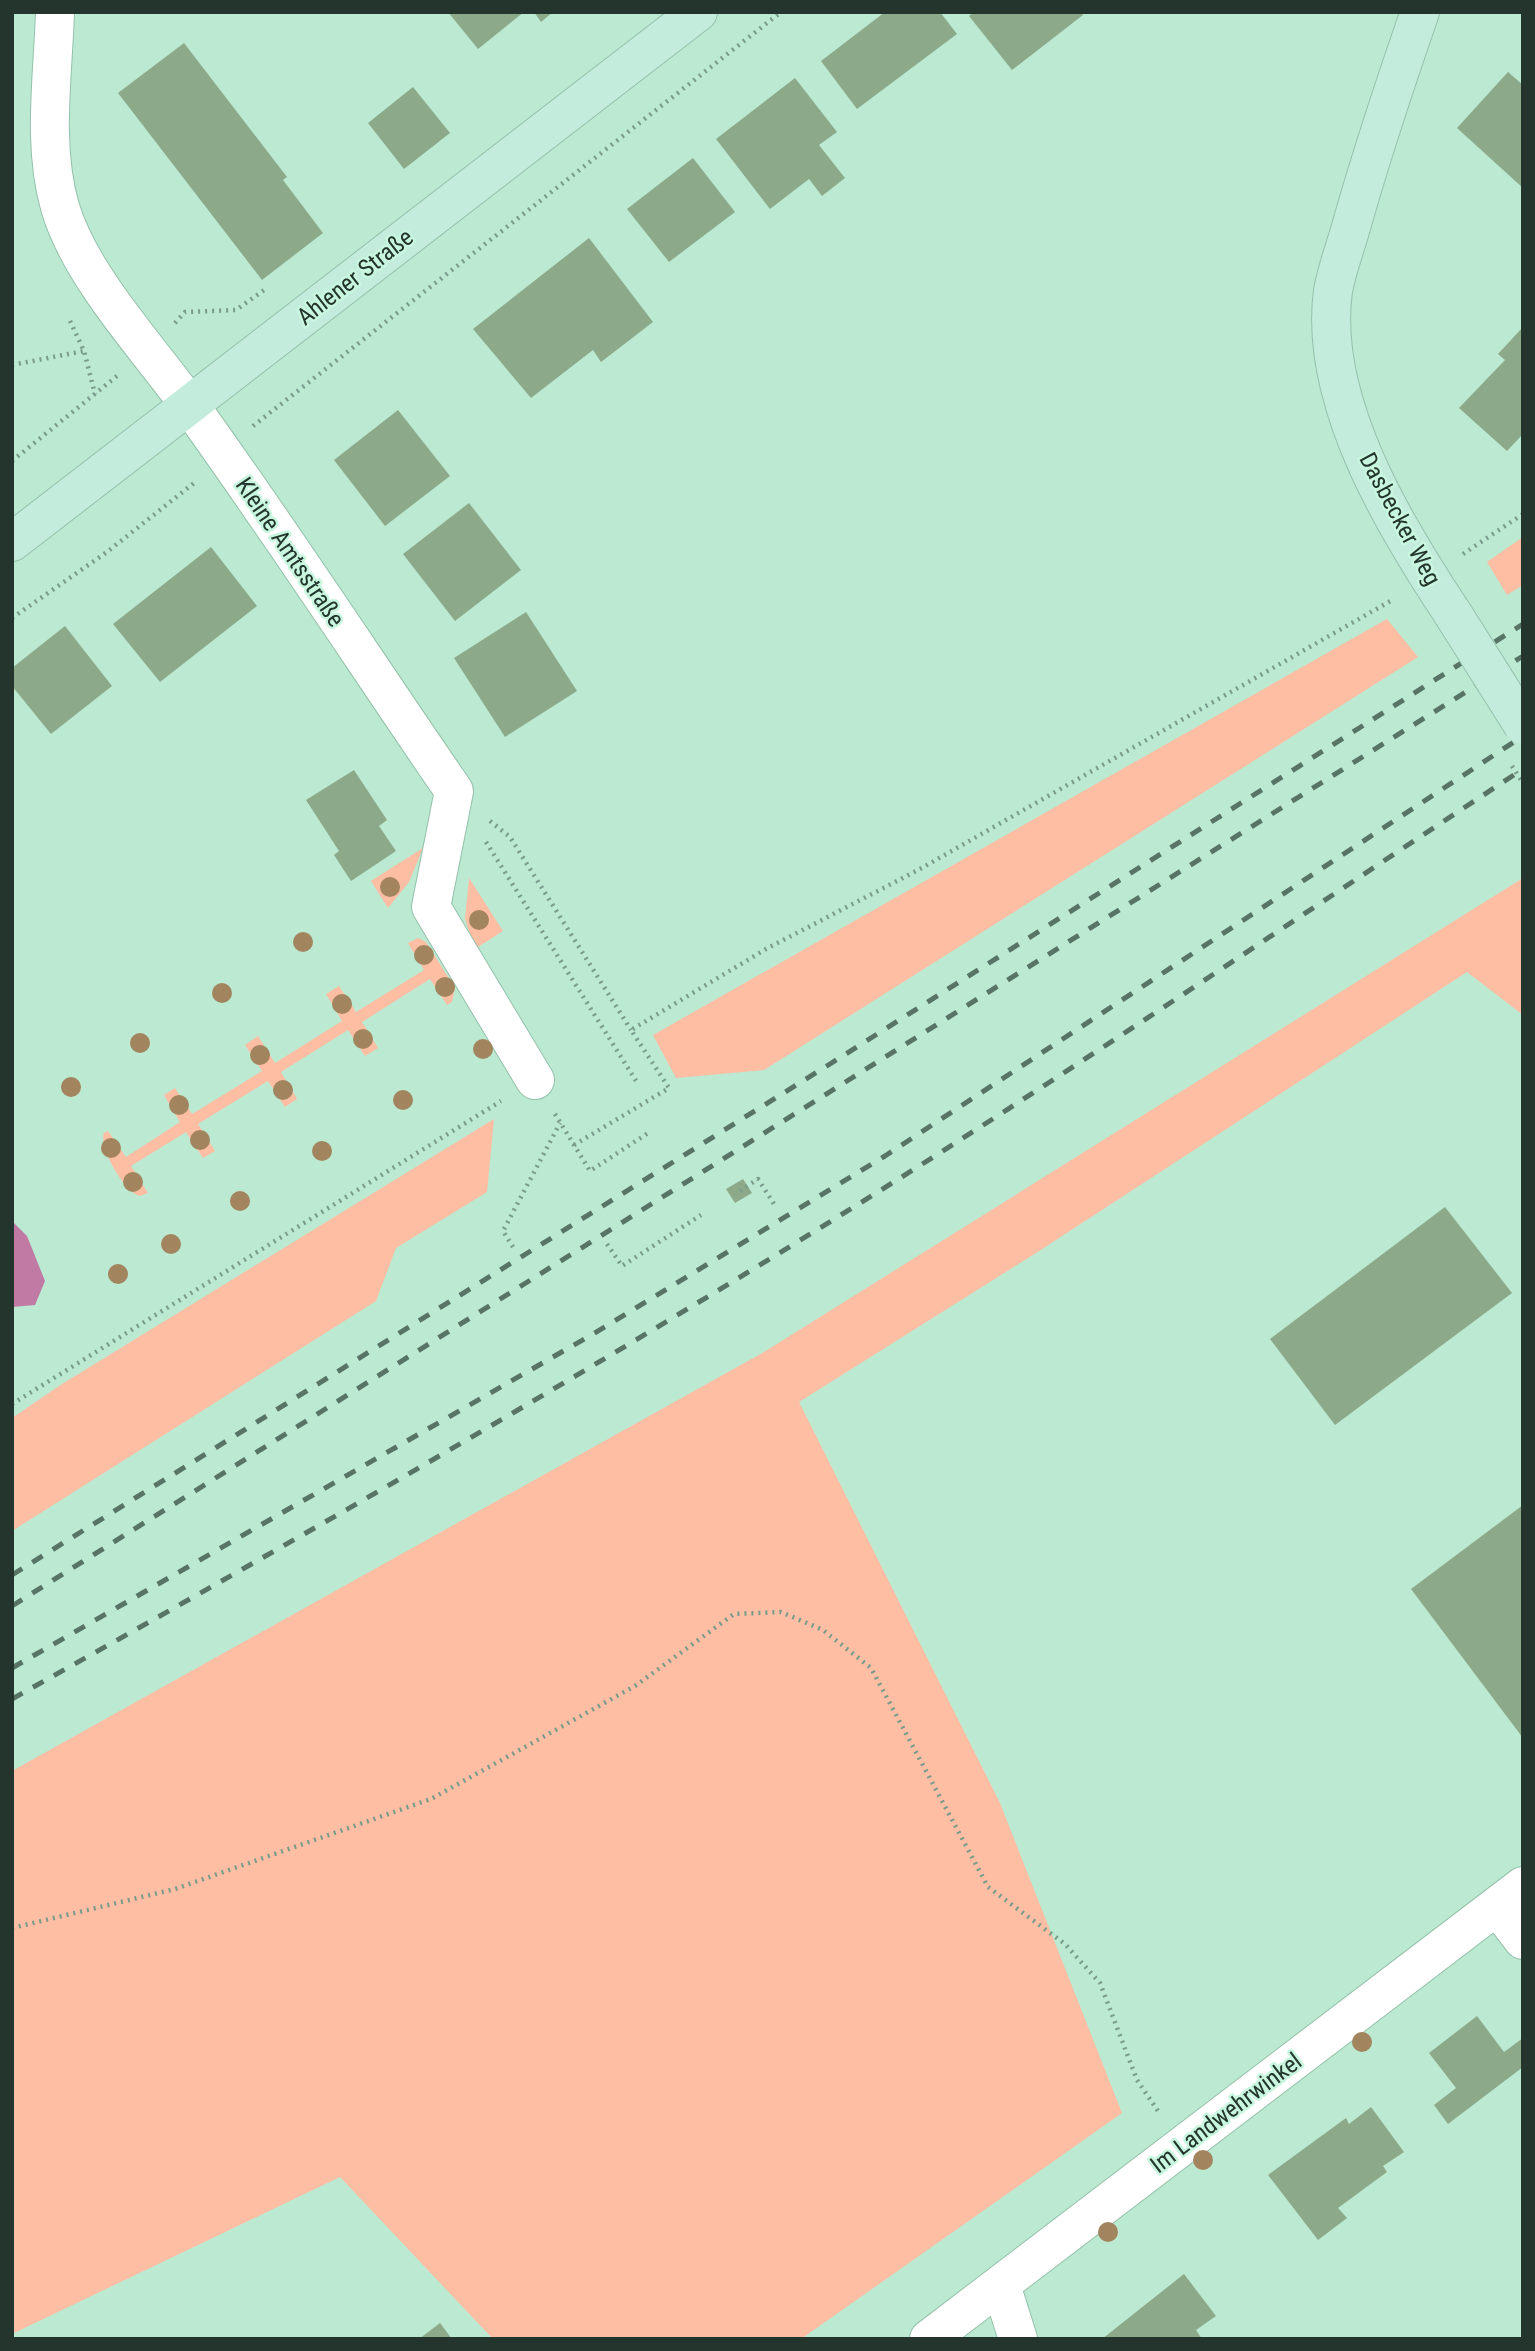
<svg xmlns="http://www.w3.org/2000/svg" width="1535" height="2351" font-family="'Roboto Condensed',sans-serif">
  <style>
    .green { fill: #febea4 }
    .water { fill: #c07aa4 }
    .building { fill: #8caa8a }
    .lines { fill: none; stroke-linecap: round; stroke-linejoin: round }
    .street-casing { stroke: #94c1ab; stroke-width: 40 }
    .secondary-casing { stroke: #94c1ab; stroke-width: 40 }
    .path { stroke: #799b8b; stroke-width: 4.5; stroke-dasharray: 2 5; stroke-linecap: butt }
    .street { stroke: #fff; stroke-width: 38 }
    .secondary { stroke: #c4ecdd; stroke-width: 38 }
    .rail { stroke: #587467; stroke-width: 5; stroke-dasharray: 12 12; stroke-linecap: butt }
    .secondary-bridge-casing { stroke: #94c1ab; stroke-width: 40; stroke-linecap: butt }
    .path-bridge { stroke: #799b8b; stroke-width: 4.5; stroke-dasharray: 2 5; stroke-linecap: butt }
    .secondary-bridge { stroke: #c4ecdd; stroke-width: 38 }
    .tree { fill: #a2855e }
    .labels { text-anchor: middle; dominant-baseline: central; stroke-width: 5; stroke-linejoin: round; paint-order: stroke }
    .street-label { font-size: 24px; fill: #23352d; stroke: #c8f6df }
  </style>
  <rect width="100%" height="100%" fill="#bbe9d2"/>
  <!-- green -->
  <g class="green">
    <path d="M1523,537V585L1507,595L1487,562Z"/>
    <path d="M1387,619L1418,657L764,1070L676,1078L653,1035Z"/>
    <path d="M423,848L409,882L388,908L371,881Z"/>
    <path d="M469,878L503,931L475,949L465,919Z"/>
    <path d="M1523,878V1015L1467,972L1036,1253L799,1402L1000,1803L1122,2113L801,2339H493L340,2177L12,2334V1771L764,1352Z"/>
    <path d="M418,938L426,942L455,988L452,1002L447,1005L430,979L362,1022L378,1048L365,1056L348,1030L281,1072L297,1099L285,1107L268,1081L198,1124L215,1151L203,1158L186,1132L131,1166L148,1193L140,1196C125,1193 98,1147 104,1133L108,1131L126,1157L180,1122L164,1095L175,1088L192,1114L262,1071L245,1045L258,1036L275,1063L342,1021L326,994L339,986L356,1012L424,970L408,943Z"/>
    <path d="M494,1119L487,1192L396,1248L376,1301L12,1531V1418L62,1384Z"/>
  </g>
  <!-- water -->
  <path class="water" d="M12,1221L27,1236L45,1281L35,1305L12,1307Z"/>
  <!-- building -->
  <g class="building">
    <path d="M448,12H524L478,49Z"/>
    <path d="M534,12H553L541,22Z"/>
    <path d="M885,12H940L957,34L857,109L821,61Z"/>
    <path d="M974,12H1081L1083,15L1012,70L969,16Z"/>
    <path d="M184,43L287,177L283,180L323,233L262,280L118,93Z"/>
    <path d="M1508,72L1523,85V188L1457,128Z"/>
    <path d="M795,78L837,132L819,145L845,178L822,196L809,179L770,209L716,139Z"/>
    <path d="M413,87L450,133L404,169L368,123Z"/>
    <path d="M693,158L735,212L669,262L627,209Z"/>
    <path d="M589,238L653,322L601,362L593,350L531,398L473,329Z"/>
    <path d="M1523,327V434L1507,451L1459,408L1505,360L1498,354Z"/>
    <path d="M398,410L450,476L385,526L334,460Z"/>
    <path d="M469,503L521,570L455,621L403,554Z"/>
    <path d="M211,547L257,606L160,682L113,624Z"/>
    <path d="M526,612L577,691L505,737L454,658Z"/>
    <path d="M65,626L112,686L51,734L12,686V668Z"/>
    <path d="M354,770L387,820L379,826L396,851L351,881L334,855L339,851L306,800Z"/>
    <path d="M743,1179L752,1193L735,1203L726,1189Z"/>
    <path d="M1445,1207L1512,1293L1335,1425L1270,1339Z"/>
    <path d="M1523,1505V1738L1411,1589Z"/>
    <path d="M1477,2016L1504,2052L1523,2038V2067L1448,2124L1434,2105L1456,2088L1429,2053Z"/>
    <path d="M1371,2107L1404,2152L1383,2166L1387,2172L1338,2208L1347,2218L1318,2240L1268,2175L1346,2118L1349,2124Z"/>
    <path d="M1184,2274L1216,2316L1196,2330L1202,2339H1102Z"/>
    <path d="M440,2323L452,2339H419Z"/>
  </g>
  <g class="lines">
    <defs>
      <g id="street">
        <path d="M55,12C53,76 42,145 60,207C80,276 149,349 190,406C281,532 366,663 454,791L431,907L535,1080"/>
        <path d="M1497,1906L1523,1940"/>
        <path d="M1001,2285L1018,2339"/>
        <path d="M929,2339L1523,1886"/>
      </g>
      <g id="secondary">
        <path d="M1420,12C1396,81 1373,150 1353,220C1347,243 1337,268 1333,291C1318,401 1395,527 1453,614"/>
        <path d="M12,542L698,12"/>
      </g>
    </defs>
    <!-- street casing -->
    <use href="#street" class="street-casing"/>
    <!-- secondary casing -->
    <use href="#secondary" class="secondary-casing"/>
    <!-- path -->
    <g class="path">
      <path d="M70,321L84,351L95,394"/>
      <path d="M175,323L185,312L236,310L267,288"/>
      <path d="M12,365L84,351"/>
      <path d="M253,426L781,12"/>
      <path d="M12,461L117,376"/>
      <path d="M1463,554L1523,514"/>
      <path d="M12,618L107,552L194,483"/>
      <path d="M490,821L510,837L631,1030"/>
      <path d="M486,842L638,1084"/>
      <path d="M555,1114L590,1171L648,1133"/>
      <path d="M574,1145L669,1088L631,1030L766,949L920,869L1394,599"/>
      <path d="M740,1191L758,1179L776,1207"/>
      <path d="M607,1244L622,1266L701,1215"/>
      <path d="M513,1247L503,1231L560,1123"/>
      <path d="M12,1404L501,1101"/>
      <path d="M12,1928L175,1889L431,1799L635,1686L734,1614L781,1612L823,1630L871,1668L988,1887L1065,1944L1100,1983L1137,2080L1160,2114"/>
    </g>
    <!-- street -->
    <use href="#street" class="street"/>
    <!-- secondary -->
    <use href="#secondary" class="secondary"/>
    <!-- rail -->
    <g class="rail">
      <path d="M12,1575L830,1064L1523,624"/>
      <path d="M12,1606L1523,656"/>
      <path d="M12,1668L593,1334L885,1156L1523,736"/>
      <path d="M12,1699C311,1532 607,1362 897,1180C1108,1047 1314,906 1523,769"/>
    </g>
    <defs>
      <path id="secondary-bridge" d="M1453,614L1523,725"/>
    </defs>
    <!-- secondary-bridge casing -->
    <use href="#secondary-bridge" class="secondary-bridge-casing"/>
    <!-- path-bridge -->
    <path class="path-bridge" d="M1512,766L1523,783"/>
    <!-- secondary-bridge -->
    <use href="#secondary-bridge" class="secondary-bridge"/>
  </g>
  <!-- trees -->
  <g class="tree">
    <circle cx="390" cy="887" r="10"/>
    <circle cx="479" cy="920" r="10"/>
    <circle cx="303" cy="942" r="10"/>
    <circle cx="424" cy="955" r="10"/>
    <circle cx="445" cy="987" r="10"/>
    <circle cx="222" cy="993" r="10"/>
    <circle cx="342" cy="1004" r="10"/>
    <circle cx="363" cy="1039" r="10"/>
    <circle cx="140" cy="1043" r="10"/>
    <circle cx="483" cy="1049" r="10"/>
    <circle cx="260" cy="1055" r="10"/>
    <circle cx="71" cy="1087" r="10"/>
    <circle cx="283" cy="1090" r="10"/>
    <circle cx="403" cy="1100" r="10"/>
    <circle cx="179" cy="1105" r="10"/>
    <circle cx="200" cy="1140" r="10"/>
    <circle cx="111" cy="1148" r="10"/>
    <circle cx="322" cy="1151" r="10"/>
    <circle cx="133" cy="1182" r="10"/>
    <circle cx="240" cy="1201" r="10"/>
    <circle cx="171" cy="1244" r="10"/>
    <circle cx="118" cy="1274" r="10"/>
    <circle cx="1362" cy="2042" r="10"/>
    <circle cx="1203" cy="2160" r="10"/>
    <circle cx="1108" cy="2232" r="10"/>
  </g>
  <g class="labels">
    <!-- street labels -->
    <g class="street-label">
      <text transform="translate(355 277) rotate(-38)">Ahlener Straße</text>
      <text transform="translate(1400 519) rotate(62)">Dasbecker Weg</text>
      <text transform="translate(290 552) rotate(56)">Kleine Amtsstraße</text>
      <text transform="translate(1226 2113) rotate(-37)">Im Landwehrwinkel</text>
    </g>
  </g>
  <!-- border -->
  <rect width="1535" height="2351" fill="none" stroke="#23352d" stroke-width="28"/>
</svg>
